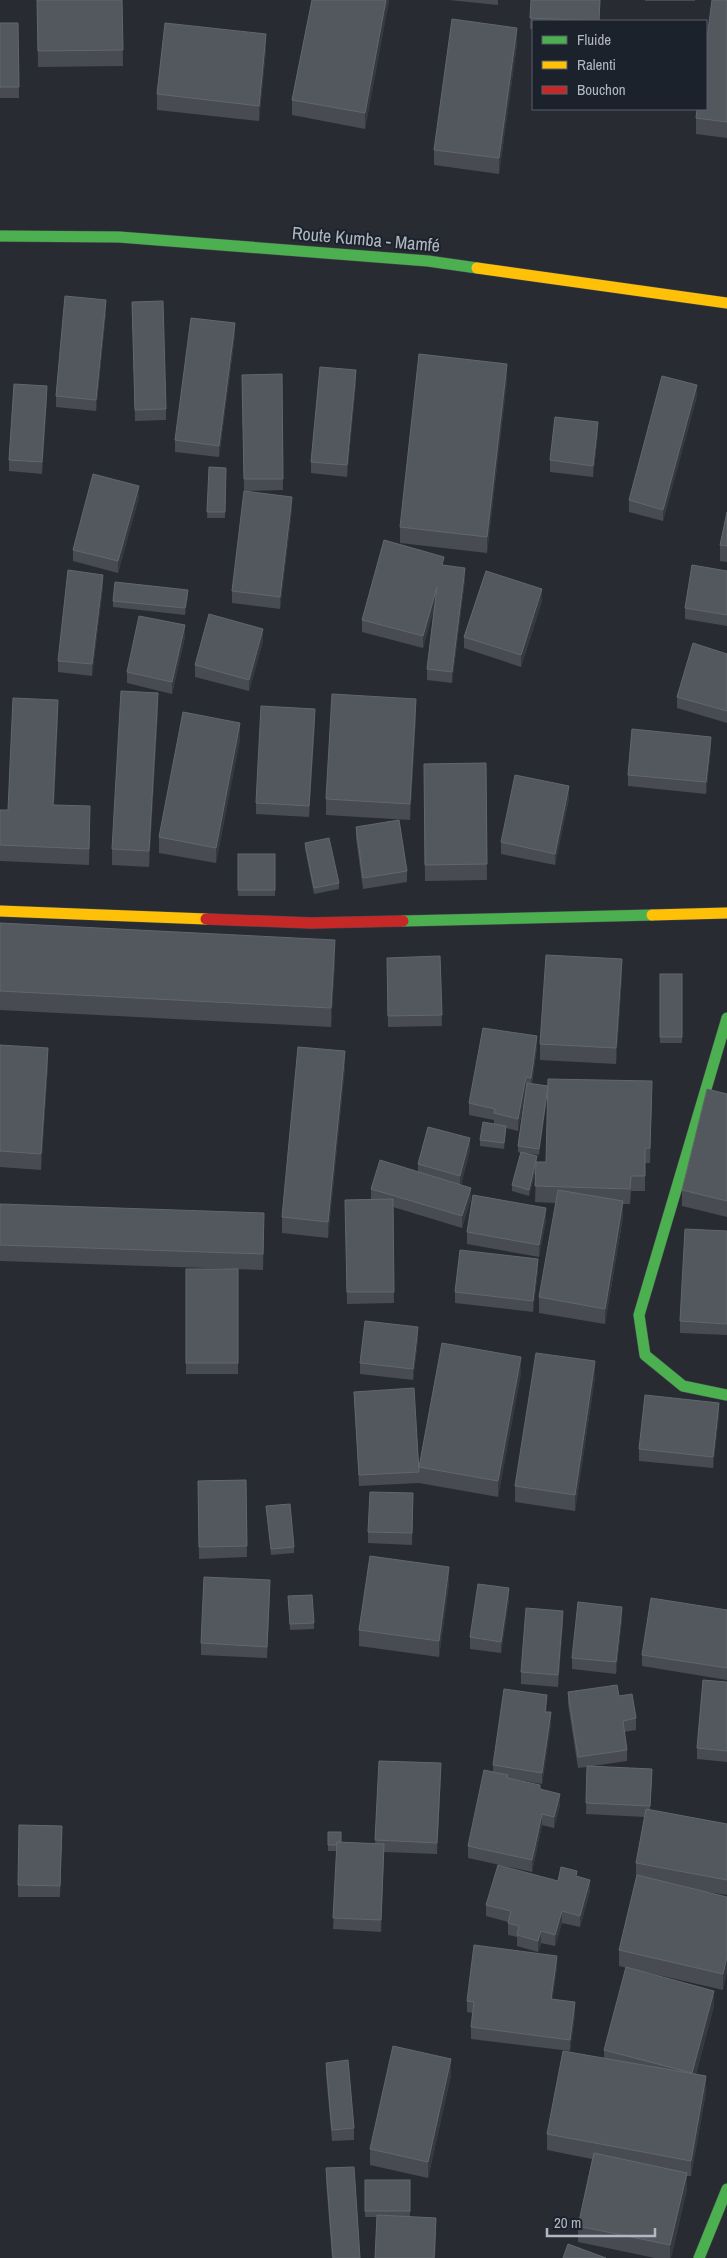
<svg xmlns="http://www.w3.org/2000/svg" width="727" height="2258" font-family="'Archivo Narrow',sans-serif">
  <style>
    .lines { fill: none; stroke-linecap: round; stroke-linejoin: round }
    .fast-casing { stroke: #44474c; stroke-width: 12 }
    .slow-casing { stroke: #44474c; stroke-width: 12 }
    .jam-casing { stroke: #44474c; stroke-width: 12 }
    .fast { stroke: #4caf50; stroke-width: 11 }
    .slow { stroke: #ffc107; stroke-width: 11 }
    .jam { stroke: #c62828; stroke-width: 11 }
    .wall { fill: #484b52 }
    .shaded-wall { fill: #363a40 }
    .building { fill: #53575e; stroke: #62666e }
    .labels { text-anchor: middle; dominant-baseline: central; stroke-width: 4; stroke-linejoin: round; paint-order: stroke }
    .street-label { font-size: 18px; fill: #b2b8c3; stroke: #1c222c }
  </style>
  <rect width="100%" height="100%" fill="#282c32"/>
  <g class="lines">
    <defs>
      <g id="fast">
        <path d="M0,236L119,237L428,261L477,268"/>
        <path d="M403,921L652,915"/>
        <path d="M727,1018L639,1315L645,1355L683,1386L727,1395"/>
        <path d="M699,2258L727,2189"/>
      </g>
      <g id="slow">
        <path d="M477,268L727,303"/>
        <path d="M0,911L206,919"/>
        <path d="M652,915L727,913"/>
      </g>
      <path id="jam" d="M206,919L311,923L403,921"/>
    </defs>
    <!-- fast casing -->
    <use href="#fast" class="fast-casing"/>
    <!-- slow casing -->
    <use href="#slow" class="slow-casing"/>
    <!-- jam casing -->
    <use href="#jam" class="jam-casing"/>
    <!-- fast -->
    <use href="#fast" class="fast"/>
    <!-- slow -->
    <use href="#slow" class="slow"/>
    <!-- jam -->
    <use href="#jam" class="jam"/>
  </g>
  <!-- wall -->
  <g class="wall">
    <path d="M37,0H122L123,66L38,67Z"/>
    <path d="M312,0H389L365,129L292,115V100Z"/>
    <path d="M449,0H498V5Z"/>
    <path d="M531,0H600L599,21H533V29H530Z"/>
    <rect x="645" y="0" width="50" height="1"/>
    <path d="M727,0V138L696,134V118Z"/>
    <path d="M0,23H18L19,98H0Z"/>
    <path d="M517,44L499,174L434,165V150Z"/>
    <path d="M266,50L259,121L157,110V94Z"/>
    <path d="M132,302L166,409V420L135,421Z"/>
    <path d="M106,312L96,411L56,407V396Z"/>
    <path d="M235,335L219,457L175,452V440Z"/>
    <path d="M282,374L283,490L244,491L242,375Z"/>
    <path d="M507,380L487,553L400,543V527Z"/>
    <path d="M356,382L347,477L311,473V462Z"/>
    <path d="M697,396L663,521L629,512V500Z"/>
    <path d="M47,397L42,474L9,471V460Z"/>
    <path d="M598,433L593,477L550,472V460Z"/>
    <path d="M209,467L226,468L225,518H207Z"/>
    <path d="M139,497L118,573L73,561V550Z"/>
    <path d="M292,509L280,609L232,603V591Z"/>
    <path d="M727,512V562L720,561V545Z"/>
    <path d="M444,566L465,579L452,683L427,680V669L434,608L423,648L362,632V620Z"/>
    <path d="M727,571V626L685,619V608Z"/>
    <path d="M103,586L92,676L58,672V661Z"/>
    <path d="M188,596L185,615L113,607V601Z"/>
    <path d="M542,601L521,667L464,648V637Z"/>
    <path d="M185,637L172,694L127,683V672Z"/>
    <path d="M263,641L249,691L195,677V665Z"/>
    <path d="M727,654V723L677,708V697Z"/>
    <path d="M158,709L149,867L112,865V849Z"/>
    <path d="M416,715L410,820L326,815V799Z"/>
    <path d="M58,716L54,805L90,822L89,865L0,861V810H8Z"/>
    <path d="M315,721L309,817L256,814V803Z"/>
    <path d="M240,739L216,863L159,853V837Z"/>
    <path d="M711,748L706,794L628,786V775Z"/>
    <path d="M486,763L487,880L425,881L424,764Z"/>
    <path d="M569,798L555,865L501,854V842Z"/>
    <path d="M356,827L407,871V882L363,889L356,838Z"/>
    <path d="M305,843L339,883V889L314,894L305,849Z"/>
    <rect x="238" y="854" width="37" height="42"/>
    <path d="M0,923L335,960L331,1027L0,1010Z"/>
    <path d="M440,956L442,1026L388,1027L387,969Z"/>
    <rect x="660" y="974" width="22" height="69"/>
    <path d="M622,975L616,1064L540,1060V1044Z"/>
    <path d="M0,1045L48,1064L41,1170L0,1167Z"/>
    <path d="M537,1047L532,1084L548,1086L539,1155L526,1153L537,1162H546L652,1097L650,1163H645V1191H631L630,1204H623V1217L605,1324L539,1313V1297L556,1203L535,1202L536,1169L529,1196L512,1191V1185L521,1153L518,1152V1146L526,1088L518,1131L506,1128L504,1149L480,1146V1140L494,1124V1120L469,1115V1103Z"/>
    <path d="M345,1067L328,1238L282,1233V1217Z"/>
    <path d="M727,1094V1217L682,1206V1190Z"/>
    <path d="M470,1150L461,1185L471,1199L462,1228L393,1207L394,1303L347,1304L345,1200L371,1199V1189L418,1172V1164Z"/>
    <path d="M0,1204L264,1229L263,1270L0,1261Z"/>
    <path d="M546,1220L539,1257L467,1244V1232Z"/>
    <path d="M727,1231V1335L680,1333V1321Z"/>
    <rect x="186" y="1269" width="52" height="105"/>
    <path d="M538,1270L533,1312L455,1303V1292Z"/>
    <path d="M418,1339L413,1380L360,1374V1363Z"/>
    <path d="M521,1373L498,1497L419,1483L359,1486L354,1392L419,1467Z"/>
    <path d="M595,1377L575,1511L515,1502V1486Z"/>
    <path d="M719,1414L713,1468L639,1461V1449Z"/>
    <path d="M246,1480L247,1557L199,1559L198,1481Z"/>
    <path d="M413,1504L412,1545L368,1543V1532Z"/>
    <path d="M266,1506L294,1547V1553L271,1555Z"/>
    <path d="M449,1583L439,1657L359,1646V1630Z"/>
    <path d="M270,1592L267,1658L201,1655V1643Z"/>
    <path d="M288,1596L314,1623V1629L290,1630Z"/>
    <path d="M509,1600L501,1653L470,1649V1637Z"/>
    <path d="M727,1610V1680L642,1666V1655Z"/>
    <path d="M622,1619L616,1674L572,1669V1658Z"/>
    <path d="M563,1622L558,1687L521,1684V1672Z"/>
    <path d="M727,1682V1762L697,1759V1748Z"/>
    <path d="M568,1692L619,1696L636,1718V1730L624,1732L627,1750V1761L593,1766L652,1781L650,1810L727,1824V1895L701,1891L727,1897L723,1990L619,1966V1950L636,1878V1863L645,1817L586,1814L587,1767L578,1768L568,1704Z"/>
    <path d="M547,1706L546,1712L551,1724L542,1784L518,1780L540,1790L560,1805L554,1828L542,1825L532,1872L468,1858V1846L493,1772V1765Z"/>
    <path d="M379,1761L441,1775L437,1854L384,1852L381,1932L333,1929L337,1851H328V1832L341,1842L375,1844Z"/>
    <path d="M62,1826L60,1897H18V1885Z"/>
    <path d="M577,1877L590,1891L580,1927L562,1923L555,1946L541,1943L538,1952L517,1946V1937L508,1935V1922L486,1916V1905L558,1881Z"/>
    <path d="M557,1968L552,1999L575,2014L570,2051L471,2039V2027L473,2013L467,2012V2001Z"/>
    <path d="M714,2006L696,2074L706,2092L691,2176H687V2189L671,2258H655L578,2242V2226L592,2159L547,2150V2134L604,2058V2050Z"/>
    <path d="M326,2063L354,2128V2140L332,2141L326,2074Z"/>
    <path d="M451,2075L428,2178L370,2165V2149Z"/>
    <path d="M326,2168L360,2258H332L326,2180Z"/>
    <path d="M365,2180H410V2217L436,2230L435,2258H375L377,2217H365Z"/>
  </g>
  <!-- shaded-wall -->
  <g class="shaded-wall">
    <path d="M386,0H389L365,129V113Z"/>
    <path d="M517,28V44L499,174V158Z"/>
    <path d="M266,34V50L259,121V106Z"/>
    <path d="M106,300V312L96,411V400Z"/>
    <path d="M235,323V335L219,457V446Z"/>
    <path d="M507,364V380L487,553V537Z"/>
    <path d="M356,370V382L347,477V465Z"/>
    <path d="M697,385V396L663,521V510Z"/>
    <path d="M47,386V397L42,474V462Z"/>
    <path d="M598,422V433L593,477V466Z"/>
    <path d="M139,486V497L118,573V561Z"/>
    <path d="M292,497V509L280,609V597Z"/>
    <path d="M465,568V579L452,683V672Z"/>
    <path d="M103,575V586L92,676V664Z"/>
    <path d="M437,587V599L423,648V636Z"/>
    <path d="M542,589V601L521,667V655Z"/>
    <path d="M188,590V596L185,615V608Z"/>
    <path d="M185,625V637L172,694V682Z"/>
    <path d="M263,629V641L249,691V680Z"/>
    <path d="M158,693V709L149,867V851Z"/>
    <path d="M416,699V715L410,820V804Z"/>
    <path d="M58,700V716L53,821V805Z"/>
    <path d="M315,709V721L309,817V806Z"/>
    <path d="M240,723V739L216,863V848Z"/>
    <path d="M711,737V748L706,794V782Z"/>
    <path d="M569,786V798L555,865V854Z"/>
    <path d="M90,806V822L89,865V849Z"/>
    <path d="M335,940V960L331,1027V1008Z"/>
    <path d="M622,959V975L616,1064V1048Z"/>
    <path d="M537,1036V1047L531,1089V1078Z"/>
    <path d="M48,1048V1064L41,1170V1154Z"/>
    <path d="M345,1051V1067L328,1238V1222Z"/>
    <path d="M526,1077V1088L518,1131V1119Z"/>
    <path d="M548,1086V1092L539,1155V1149Z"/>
    <path d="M506,1126V1132L504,1149V1143Z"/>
    <path d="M470,1138V1150L460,1188V1176Z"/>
    <path d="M537,1156V1162L529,1196V1190Z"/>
    <path d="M471,1188V1199L462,1228V1216Z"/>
    <path d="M623,1201V1217L605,1324V1309Z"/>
    <path d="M546,1208V1220L539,1257V1245Z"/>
    <path d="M538,1259V1270L533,1312V1301Z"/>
    <path d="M418,1327V1339L413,1380V1369Z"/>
    <path d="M521,1357V1373L498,1497V1481Z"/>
    <path d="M595,1361V1377L575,1511V1495Z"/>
    <path d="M719,1403V1414L713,1468V1457Z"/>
    <path d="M449,1567V1583L439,1657V1641Z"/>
    <path d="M270,1580V1592L267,1658V1647Z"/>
    <path d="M509,1588V1600L501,1653V1642Z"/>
    <path d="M622,1607V1619L616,1674V1662Z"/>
    <path d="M563,1611V1622L558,1687V1675Z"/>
    <path d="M547,1695V1706L545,1723V1712Z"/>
    <path d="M551,1712V1724L542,1784V1773Z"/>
    <path d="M441,1763V1775L437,1854V1843Z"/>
    <path d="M560,1794V1805L554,1828V1817Z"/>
    <path d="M542,1814V1825L532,1872V1860Z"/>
    <path d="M384,1844V1856L381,1932V1920Z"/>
    <path d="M590,1880V1891L580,1927V1916Z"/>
    <path d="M562,1911V1923L555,1946V1935Z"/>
    <path d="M541,1931V1943L538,1952V1941Z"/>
    <path d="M557,1956V1968L551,2011V1999Z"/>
    <path d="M727,1957V1973L723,1990V1974Z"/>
    <path d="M714,1991V2006L692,2088V2073Z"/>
    <path d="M575,2002V2014L570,2051V2040Z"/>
    <path d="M451,2059V2075L428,2178V2162Z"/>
    <path d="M706,2076V2092L691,2176V2161Z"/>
    <path d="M687,2173V2189L671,2258H670V2245Z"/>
  </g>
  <!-- building -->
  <g class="building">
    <path d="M37,0H122L123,50L38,51Z"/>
    <path d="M312,0H386L365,113L292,100Z"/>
    <path d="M531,0H600L599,21L530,18Z"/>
    <path d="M712,0H727V122L696,118L697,109H706V46Z"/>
    <path d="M452,19L517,28L499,158L434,150Z"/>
    <path d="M0,23H18L19,87H0Z"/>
    <path d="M165,23L266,34L259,106L157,94Z"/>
    <path d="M65,296L106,300L96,400L56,396Z"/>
    <path d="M163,301L166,409L135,410L132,302Z"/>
    <path d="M191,318L235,323L219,446L175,440Z"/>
    <path d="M419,354L507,364L487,537L400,527Z"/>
    <path d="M320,367L356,370L347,465L311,462Z"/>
    <path d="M282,374L283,479H244L242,375Z"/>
    <path d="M662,376L697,385L663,510L629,500Z"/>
    <path d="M14,384L47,386L42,462L9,460Z"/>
    <path d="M555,417L598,422L593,466L550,460Z"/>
    <path d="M209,467L226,468L225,512H207Z"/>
    <path d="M93,474L139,486L118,561L73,550Z"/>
    <path d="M244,491L292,497L280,597L232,591Z"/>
    <path d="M727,512V546L720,545Z"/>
    <path d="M384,540L444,557L442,565L465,568L452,672L427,669L437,587L423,636L362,620Z"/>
    <path d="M692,565L727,571V615L685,608Z"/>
    <path d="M68,570L103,575L92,664L58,661Z"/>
    <path d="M486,571L542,589L521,655L464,637Z"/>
    <path d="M115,582L188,590L185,608L113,601Z"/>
    <path d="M209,614L263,629L249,680L195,665Z"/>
    <path d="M139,616L185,625L172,682L127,672Z"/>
    <path d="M693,643L727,654V711L677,697Z"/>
    <path d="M121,691L158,693L149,851L112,849Z"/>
    <path d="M332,694L416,699L410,804L326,799Z"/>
    <path d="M13,698L58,700L53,805L90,806L89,849L0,845V810H8Z"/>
    <path d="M261,706L315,709L309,806L256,803Z"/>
    <path d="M183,712L240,723L216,848L159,837Z"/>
    <path d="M632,729L711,737L706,782L628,775Z"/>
    <path d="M486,763L487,864L425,865L424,764Z"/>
    <path d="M515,775L569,786L555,854L501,842Z"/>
    <path d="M399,820L407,871L363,878L356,827Z"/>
    <path d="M329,838L339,883L314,888L305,843Z"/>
    <rect x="238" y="854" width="37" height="36"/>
    <path d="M0,923L335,940L331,1008L0,991Z"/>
    <path d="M546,955L622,959L616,1048L540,1044Z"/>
    <path d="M440,956L442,1015L388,1016L387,958Z"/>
    <rect x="660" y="974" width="22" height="63"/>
    <path d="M483,1028L537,1036L531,1078L526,1077L518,1119L494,1113L495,1109L469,1103Z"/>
    <path d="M0,1045L48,1048L41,1154L0,1151Z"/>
    <path d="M298,1047L345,1051L328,1222L282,1217Z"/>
    <path d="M548,1079L652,1081L650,1148H645V1176H631L630,1189L535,1186L536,1162H546Z"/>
    <path d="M527,1083L548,1086L539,1149L518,1146Z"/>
    <path d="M707,1089L727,1094V1201L682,1190Z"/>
    <path d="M483,1122L506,1126L504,1143L480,1140Z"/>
    <path d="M428,1127L470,1138L460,1176L418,1164Z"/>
    <path d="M521,1152L537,1156L529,1190L512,1185Z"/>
    <path d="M380,1160L471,1188L462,1216L371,1189Z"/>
    <path d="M558,1190L623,1201L605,1309L539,1297Z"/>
    <path d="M473,1195L546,1208L539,1245L467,1232Z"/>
    <path d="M393,1199L394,1292H347L345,1200Z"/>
    <path d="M0,1204L264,1213L263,1254L0,1245Z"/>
    <path d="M685,1229L727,1231V1324L680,1321Z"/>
    <path d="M460,1250L538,1259L533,1301L455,1292Z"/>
    <rect x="186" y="1269" width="52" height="94"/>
    <path d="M365,1321L418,1327L413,1369L360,1363Z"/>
    <path d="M442,1343L521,1357L498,1481L419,1467Z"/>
    <path d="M536,1353L595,1361L575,1495L515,1486Z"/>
    <path d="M414,1388L419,1472L359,1475L354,1392Z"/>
    <path d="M645,1395L719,1403L713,1457L639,1449Z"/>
    <path d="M246,1480L247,1546L199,1547L198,1481Z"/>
    <path d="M370,1492L413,1493L412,1533L368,1532Z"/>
    <path d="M290,1504L294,1547L271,1549L266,1506Z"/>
    <path d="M370,1556L449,1567L439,1641L359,1630Z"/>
    <path d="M204,1577L270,1580L267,1647L201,1643Z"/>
    <path d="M478,1584L509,1588L501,1642L470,1637Z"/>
    <path d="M312,1595L314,1623L290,1624L288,1596Z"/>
    <path d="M651,1598L727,1610V1668L642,1655Z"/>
    <path d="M578,1602L622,1607L616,1662L572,1658Z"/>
    <path d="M526,1608L563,1611L558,1675L521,1672Z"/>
    <path d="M703,1680L727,1682V1751L697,1748Z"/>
    <path d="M617,1685L619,1696L632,1694L636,1718L623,1721L627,1750L578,1757L568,1692Z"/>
    <path d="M504,1689L547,1695L545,1712H551L542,1773L493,1765Z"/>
    <path d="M379,1761L441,1763L437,1843L375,1840Z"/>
    <path d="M587,1766L652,1769L650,1806L586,1803Z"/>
    <path d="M484,1770L508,1775L507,1778L540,1785V1789L560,1794L554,1817L542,1814L532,1860L468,1846Z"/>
    <path d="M646,1809L727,1824V1880L636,1863Z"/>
    <path d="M19,1825L62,1826L60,1886L18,1885Z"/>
    <path d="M328,1832H341V1842H337V1845H328Z"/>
    <path d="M337,1842L384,1844L381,1920L333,1918Z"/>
    <path d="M498,1865L558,1881L561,1867L577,1871L576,1876L590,1880L580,1916L562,1911L555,1935L541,1931L538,1941L517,1935L519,1926L508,1923L511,1911L486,1905Z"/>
    <path d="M637,1875L727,1897V1957L723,1974L619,1950Z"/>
    <path d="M474,1945L557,1956L551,1999L575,2002L570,2040L471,2027L474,2002L467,2001Z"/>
    <path d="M626,1967L714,1991L692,2073L604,2050Z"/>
    <path d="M393,2046L451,2059L428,2162L370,2149Z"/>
    <path d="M563,2051L706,2076L691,2161L547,2134Z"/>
    <path d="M348,2060L354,2128L332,2130L326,2063Z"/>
    <path d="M594,2153L687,2173L670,2245L578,2226Z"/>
    <path d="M354,2167L360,2258H333L326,2168Z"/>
    <rect x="365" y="2180" width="45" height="31"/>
    <path d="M377,2215L436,2218L434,2258H375Z"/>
    <path d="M568,2244L606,2258H563Z"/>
  </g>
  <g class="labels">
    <!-- street labels -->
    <g class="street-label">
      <text transform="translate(366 239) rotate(5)">Route Kumba - Mamfé</text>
    </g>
  </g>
  <!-- legend -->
  <rect x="532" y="20" width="175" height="90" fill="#1c222c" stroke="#585e68"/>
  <rect x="542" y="36" width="25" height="8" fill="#4caf50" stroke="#585e68"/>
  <text x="577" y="45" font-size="15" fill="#b2b8c3">Fluide</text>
  <rect x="542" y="61" width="25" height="8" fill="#ffc107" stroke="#585e68"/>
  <text x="577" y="70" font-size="15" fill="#b2b8c3">Ralenti</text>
  <rect x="542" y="86" width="25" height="8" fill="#c62828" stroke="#585e68"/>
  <text x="577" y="95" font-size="15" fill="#b2b8c3">Bouchon</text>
  <!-- scale -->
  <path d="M547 2228v8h108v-8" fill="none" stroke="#b2b8c3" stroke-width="2.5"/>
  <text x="554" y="2228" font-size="15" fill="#b2b8c3" stroke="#1c222c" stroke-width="4" paint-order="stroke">20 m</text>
</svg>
